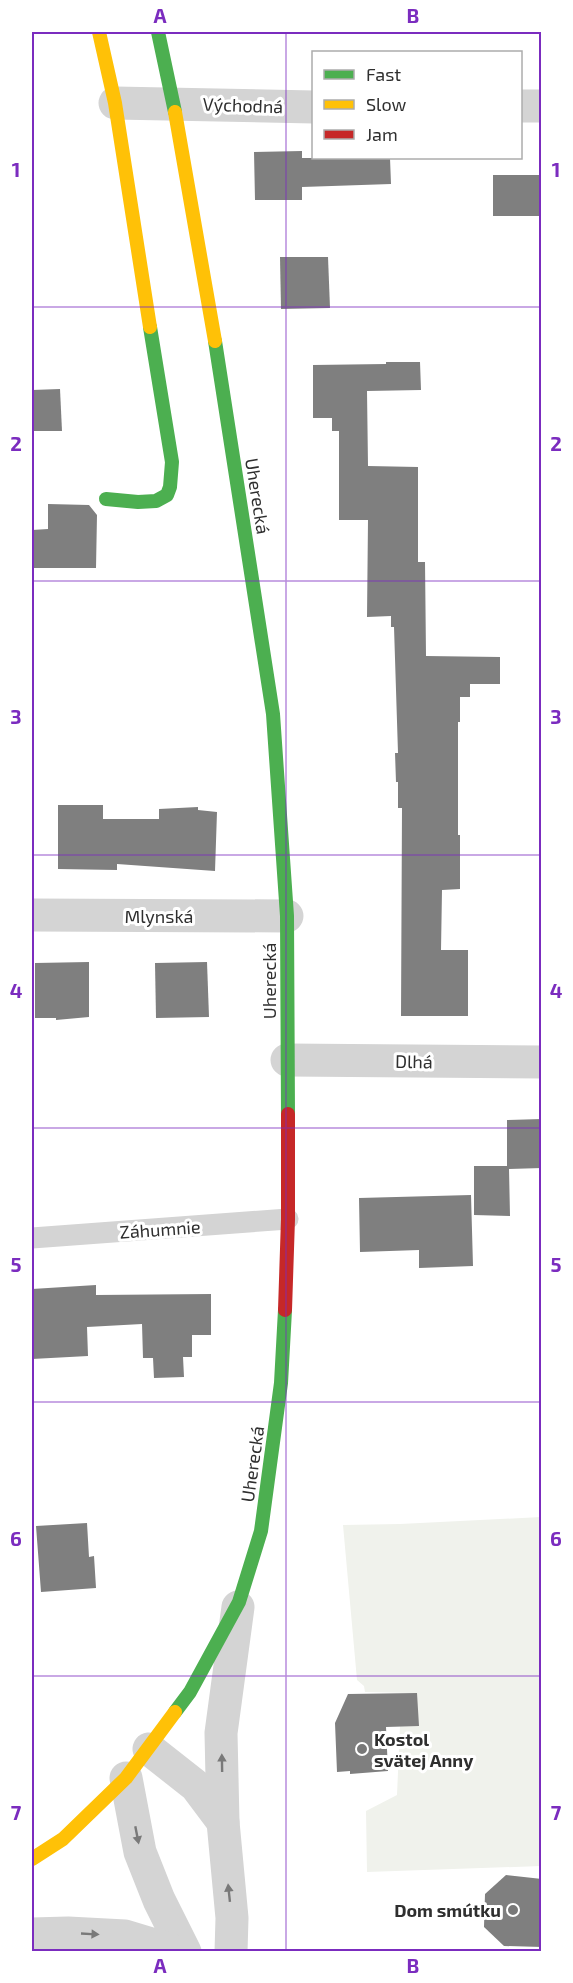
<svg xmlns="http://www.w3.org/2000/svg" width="573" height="1983" font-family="'Exo 2',sans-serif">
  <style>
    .green { fill: #f0f2ec }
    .building { fill: #7f7f7f }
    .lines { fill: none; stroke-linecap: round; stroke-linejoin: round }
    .lane { stroke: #d4d4d4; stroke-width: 21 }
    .street { stroke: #d4d4d4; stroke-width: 33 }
    .fast { stroke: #4caf50; stroke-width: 14 }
    .slow { stroke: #ffc107; stroke-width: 14 }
    .jam { stroke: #c62828; stroke-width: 14 }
    .oneway { fill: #797979 }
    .grid { fill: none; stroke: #7b2cbf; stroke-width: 1.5; stroke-opacity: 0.55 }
    .poi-dot { fill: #787878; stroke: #fff; stroke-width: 2 }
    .labels { text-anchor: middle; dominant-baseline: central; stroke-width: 6; stroke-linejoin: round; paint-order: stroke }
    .street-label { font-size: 18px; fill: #2f2f2f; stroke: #fff }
    .poi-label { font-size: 18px; font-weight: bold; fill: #2f2f2f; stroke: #fff; text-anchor: start }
    .neatline { fill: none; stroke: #7b2cbf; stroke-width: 2 }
    .grid-label { font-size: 20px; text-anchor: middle; font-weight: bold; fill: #7b2cbf }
  </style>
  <rect width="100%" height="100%" fill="#fff"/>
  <!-- green -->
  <path class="green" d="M541,1517V1866L367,1872L366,1811L397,1795L400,1726L413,1693L365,1692L364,1686L357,1680L343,1525L400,1524Z"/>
  <!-- building -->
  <g class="building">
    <path d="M302,151V158H390L391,184L302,187V200H255L254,152Z"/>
    <rect x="493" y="175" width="49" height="41"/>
    <path d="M280,257H328L330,308L281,309Z"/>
    <path d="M386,362H420L421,390L367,391L368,466L418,467V562H425L426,656L500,657V684H470V697H460V722H458V835H460V889L442,890L441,950H468V1016H401L402,808H398V782H396L395,753H398L394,627H391V616L367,617L368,520H339V431H332V418H313V365L386,364Z"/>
    <path d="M60,389L62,431H32V390Z"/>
    <path d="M48,504L89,505L97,515L96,568H32V530L48,529Z"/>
    <path d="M58,805H103V819H159V809L198,807V810L217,812L215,871L117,864V870L58,869Z"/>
    <path d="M89,962V1017L56,1020V1018H35V963Z"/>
    <path d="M207,962L209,1017L156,1018L155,963Z"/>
    <path d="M542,1119V1168L509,1169L510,1216L474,1215V1166H507V1120Z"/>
    <path d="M471,1195L473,1266L419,1268V1250L360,1252L359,1198Z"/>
    <path d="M96,1285V1295L211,1294V1335H192V1357H183L184,1377L154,1378L153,1358H143L142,1324L87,1327L88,1356L32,1359V1289Z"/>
    <path d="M87,1523L89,1557L94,1556L96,1588L41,1592L36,1526Z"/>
    <path d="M417,1693L419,1726L386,1727L388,1771L350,1774V1771L337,1772L335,1723L348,1694Z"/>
    <path d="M506,1875L542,1879V1947L504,1946L484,1927L485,1894Z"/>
  </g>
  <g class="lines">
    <!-- lane -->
    <path class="lane" d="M32,1238L288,1219"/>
    <!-- street -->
    <g class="street">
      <path d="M115,103L314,107"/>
      <path d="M520,106H542"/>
      <path d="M32,915L287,916"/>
      <path d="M287,1060L542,1062"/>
      <path d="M149,1749L196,1786L223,1822"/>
      <path d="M126,1778L140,1852L159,1900L185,1952"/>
      <path d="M32,1934L68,1933L125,1936L178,1952"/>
      <path d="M231,1952L232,1918L223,1822L221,1733L238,1607"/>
    </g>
    <!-- fast -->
    <g class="fast">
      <path d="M158,32L175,112"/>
      <path d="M215,341L273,714L287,916L288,1114"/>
      <path d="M106,499L138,502L156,501L167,495L170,487L172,462L150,327"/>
      <path d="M175,1712L190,1692L239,1602L261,1531L281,1383L285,1310"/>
    </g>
    <!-- slow -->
    <g class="slow">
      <path d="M99,32L115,103L150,327"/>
      <path d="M175,112L215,341"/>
      <path d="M32,1859L63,1839L126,1778L175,1712"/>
    </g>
    <!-- jam -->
    <path class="jam" d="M285,1310L288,1219V1114"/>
  </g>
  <!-- one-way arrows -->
  <defs><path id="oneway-solid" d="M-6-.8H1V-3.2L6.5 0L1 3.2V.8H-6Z" transform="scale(1.5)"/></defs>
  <g class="oneway">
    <use href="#oneway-solid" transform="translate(222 1763) rotate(-91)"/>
    <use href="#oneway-solid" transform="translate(137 1835) rotate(79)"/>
    <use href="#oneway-solid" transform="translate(229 1893) rotate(-96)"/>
    <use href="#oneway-solid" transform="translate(90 1934) rotate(3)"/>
  </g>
  <!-- grid -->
  <path class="grid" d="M286,32V1952M32,307H542M32,581H542M32,855H542M32,1128H542M32,1402H542M32,1676H542"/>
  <!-- markers -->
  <g class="poi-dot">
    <circle cx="362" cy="1749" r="6"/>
    <circle cx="513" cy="1910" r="6"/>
  </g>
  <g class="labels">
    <!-- street labels -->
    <g class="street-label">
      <text transform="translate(243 105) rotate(2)">Východná</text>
      <text transform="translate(258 496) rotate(81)">Uherecká</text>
      <text x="159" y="916">Mlynská</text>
      <text transform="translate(269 981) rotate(-90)">Uherecká</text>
      <text transform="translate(414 1061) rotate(1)">Dlhá</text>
      <text transform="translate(160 1229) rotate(-4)">Záhumnie</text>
      <text transform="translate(252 1464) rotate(-82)">Uherecká</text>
    </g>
    <!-- poi labels -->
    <g class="poi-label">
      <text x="374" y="1739">Kostol<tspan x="374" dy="21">svätej Anny</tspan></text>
      <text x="501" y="1910" text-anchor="end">Dom smútku</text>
    </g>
  </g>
  <!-- border -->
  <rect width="573" height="1983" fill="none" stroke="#ffffff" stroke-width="66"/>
  <!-- legend -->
  <rect x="312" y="51" width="210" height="108" fill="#ffffff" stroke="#acacac" stroke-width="1.5"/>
  <rect x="324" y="70" width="30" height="9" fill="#4caf50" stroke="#acacac" stroke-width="1.5"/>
  <text x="366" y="81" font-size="18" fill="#2f2f2f">Fast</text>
  <rect x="324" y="100" width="30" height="9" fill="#ffc107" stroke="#acacac" stroke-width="1.5"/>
  <text x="366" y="111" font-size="18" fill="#2f2f2f">Slow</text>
  <rect x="324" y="130" width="30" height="9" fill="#c62828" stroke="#acacac" stroke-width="1.5"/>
  <text x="366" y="141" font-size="18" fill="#2f2f2f">Jam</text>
  <rect x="33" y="33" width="507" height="1917" class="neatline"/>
  <g class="grid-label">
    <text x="160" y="23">A</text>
    <text x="413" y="23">B</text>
    <text x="16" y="177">1</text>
    <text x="556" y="177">1</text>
    <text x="16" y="451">2</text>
    <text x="556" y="451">2</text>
    <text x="16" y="724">3</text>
    <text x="556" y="724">3</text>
    <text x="16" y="998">4</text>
    <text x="556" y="998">4</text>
    <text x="16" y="1272">5</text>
    <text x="556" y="1272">5</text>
    <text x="16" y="1546">6</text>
    <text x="556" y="1546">6</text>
    <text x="16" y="1820">7</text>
    <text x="556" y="1820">7</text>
    <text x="160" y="1973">A</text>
    <text x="413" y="1973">B</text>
  </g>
</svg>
